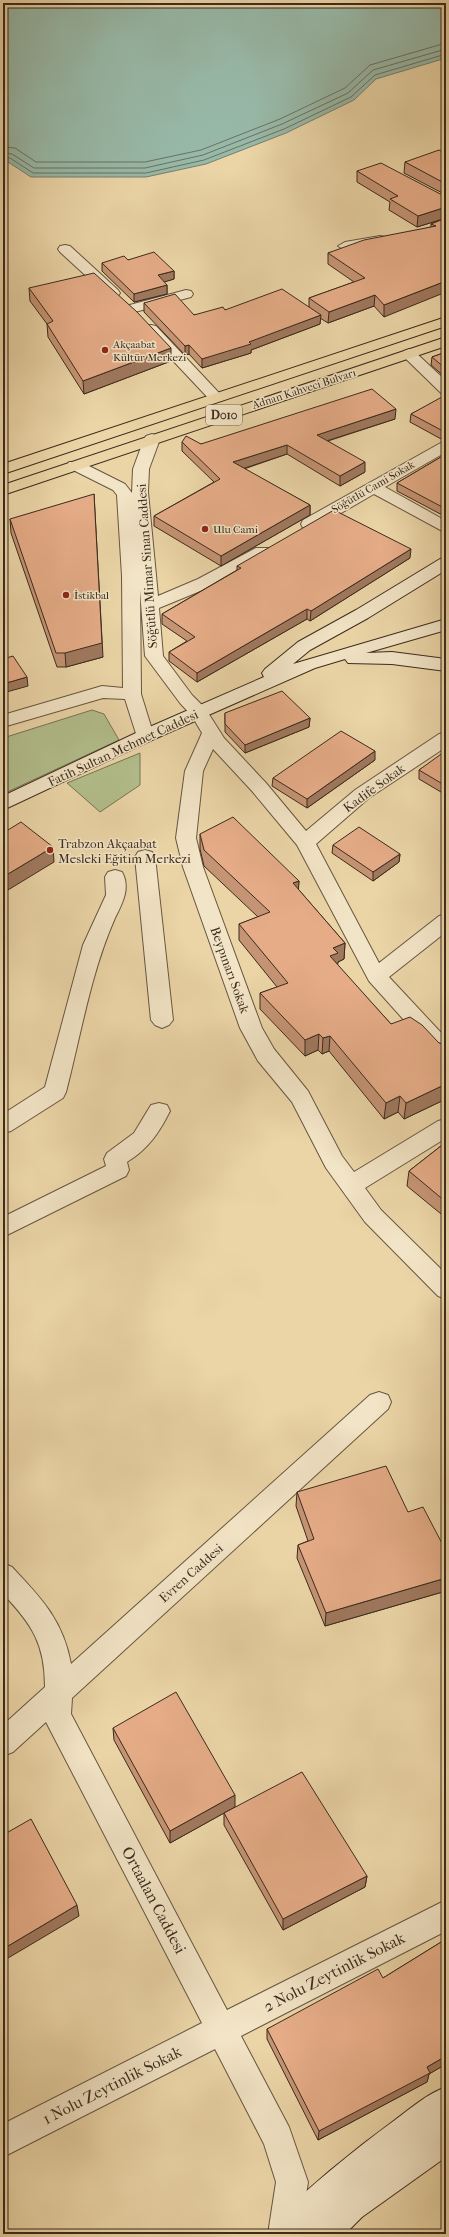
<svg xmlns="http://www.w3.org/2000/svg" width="449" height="2237" font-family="'IM FELL French Canon',serif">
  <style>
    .green { fill: #b2be8c; stroke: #767454 }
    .water { fill: #98b9a8; stroke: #738070 }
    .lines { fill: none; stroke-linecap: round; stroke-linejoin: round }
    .shore { stroke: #6a7262; stroke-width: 1 }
    .street-casing { stroke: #675640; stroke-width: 2 }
    .secondary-casing { stroke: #3b2b1d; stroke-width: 2 }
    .highway-casing { stroke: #3b2b1d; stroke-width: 2 }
    .street { fill: #f2e4c6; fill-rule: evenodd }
    .secondary { fill: #f2e4c6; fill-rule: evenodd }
    .highway { fill: #ebd5a7; fill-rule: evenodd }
    .wall { fill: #c59474; stroke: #3b2b1d }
    .shaded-wall { fill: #a0785e; stroke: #3b2b1d }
    .building { fill: #e5ac87; stroke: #3b2b1d }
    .poi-dot { fill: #8f2418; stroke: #f2e4c6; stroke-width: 1.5 }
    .labels { text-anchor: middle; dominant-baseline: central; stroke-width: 3; stroke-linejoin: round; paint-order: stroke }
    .far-poi-label { font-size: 11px; fill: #3b2b1d; stroke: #f2e4c6; text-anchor: start }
    .far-street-label { font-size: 11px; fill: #3b2b1d; stroke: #f2e4c6 }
    .shield { fill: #f2e4c6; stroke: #726250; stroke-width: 1 }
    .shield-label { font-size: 12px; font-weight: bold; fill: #3b2b1d }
    .street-label { font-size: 13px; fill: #3b2b1d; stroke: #f2e4c6 }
    .poi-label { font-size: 13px; fill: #3b2b1d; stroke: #f2e4c6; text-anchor: start }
    .near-street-label { font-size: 16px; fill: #3b2b1d; stroke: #f2e4c6 }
  </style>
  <rect width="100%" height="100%" fill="#ebd5a7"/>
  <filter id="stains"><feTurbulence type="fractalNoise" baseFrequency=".005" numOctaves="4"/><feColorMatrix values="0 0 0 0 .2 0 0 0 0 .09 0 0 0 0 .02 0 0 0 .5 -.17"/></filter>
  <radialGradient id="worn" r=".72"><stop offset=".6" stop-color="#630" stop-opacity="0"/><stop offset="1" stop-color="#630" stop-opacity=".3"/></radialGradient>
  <!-- green -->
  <g class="green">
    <path d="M92,710L104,714L119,740L3,794V738Z"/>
    <path d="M140,753V785L100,812L67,783Z"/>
  </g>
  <!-- water -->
  <path class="water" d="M3,3H446V58L376,79L354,100L286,133L206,164L146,177H31L8,162H3Z"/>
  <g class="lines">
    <!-- shore -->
    <g class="shore">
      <path d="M3,147L15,148L36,162H145L201,150L280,119L345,88L370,65L446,43"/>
      <path d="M3,153L12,154L34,168H145L203,155L282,124L348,93L373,70L446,49"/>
      <path d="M3,158H10L33,173H146L204,160L284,129L351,97L375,75L446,54"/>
    </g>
    <defs>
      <g id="street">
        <path d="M380,236L385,237L387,240L385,243L345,250L338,246L345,242Z"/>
        <path d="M65,245L70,246L118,290L120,293L118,296H108L60,252L58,249L60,246Z"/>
        <path d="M186,290L191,291L193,294L191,297L131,313L126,312L124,309L126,306Z"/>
        <path d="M151,325L156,326L221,395L224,398L221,401H211L146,332L144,329L146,326Z"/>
        <path d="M409,349L414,351L446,381V395L441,393L404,357L401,354L404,351Z"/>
        <path d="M152,434L158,436L160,439L149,469L148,492L158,596L198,579L256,548H268L270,552L268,556L210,587L159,608L163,656L192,695L205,708L224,738L266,783L306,831L355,790L439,734L446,732V747L369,798L316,844L379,963L439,916L446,914V932L389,977L446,1038V1060L438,1058L369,981L297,845L252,791L213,749L203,771L196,838L203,867L262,1028L274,1049L308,1091L342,1156L354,1172L438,1121L446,1119V1138L365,1188L381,1210L446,1274V1299L438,1296L365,1222L326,1168L292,1102L258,1061L240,1028L183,867L176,838L185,771L202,733L192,716L180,703L145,656L140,590L141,694L154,736L152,740L145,742L138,740L125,699L103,698L3,727V715L102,686L123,688L122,576L117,495L113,490L69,468L67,465L69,462H81L125,484L132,493L133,469L144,439L146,436Z"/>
        <path d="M446,440V452L385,487L446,521V533L374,494L315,528H303L301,524L303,520Z"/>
        <path d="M145,850L152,852L155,857L173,1020L169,1025L162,1028L155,1025L151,1020L135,857L138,852Z"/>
        <path d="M115,870L122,872C131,888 122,904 115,918C91,972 81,1034 66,1092L63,1098L11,1131L3,1133V1114L45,1087L83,945L106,895L105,877L108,872Z"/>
        <path d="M159,1103L167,1105L170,1111C159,1133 148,1149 127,1162L129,1170L126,1176L3,1237V1217L106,1166L104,1159L107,1153L134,1133L151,1105Z"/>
        <path d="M379,1392L388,1395L391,1402L388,1409L72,1698L71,1714L227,2010L446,1900V1931L241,2036L289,2127L308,2182L300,2234H268L276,2182L264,2144L215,2049L3,2157V2124L202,2023L46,1722L13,1752L3,1756V1725L45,1687C45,1644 32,1624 3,1594V1563L12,1567C41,1598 63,1620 71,1664L370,1395Z"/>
      </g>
      <g id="secondary">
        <path d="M446,558V570L368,618L310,650L293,664L446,619V630L366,653L392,652L446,659V671L392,664L348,663L345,659L315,668L152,740L3,810V796L138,732L264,677L262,673L265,669L298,642L356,610L440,559Z"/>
        <path d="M446,2087V2121L441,2124L446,2122V2157L362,2217L345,2234H267L272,2223C310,2186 351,2152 395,2120C411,2108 427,2094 446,2087Z"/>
      </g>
      <g id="highway">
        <path d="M446,317V326L3,474V464Z"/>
        <path d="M446,337V346L3,495V485Z"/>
      </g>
    </defs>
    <!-- street casing -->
    <use href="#street" class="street-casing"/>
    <!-- secondary casing -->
    <use href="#secondary" class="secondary-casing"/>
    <!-- highway casing -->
    <use href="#highway" class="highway-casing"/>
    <!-- street -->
    <use href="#street" class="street"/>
    <!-- secondary -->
    <use href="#secondary" class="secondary"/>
    <!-- highway -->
    <use href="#highway" class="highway"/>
  </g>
  <!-- wall -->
  <g class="wall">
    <path d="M446,154V195L404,173L405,162Z"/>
    <path d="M357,171L446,197V218L417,227L389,210L390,202L357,182Z"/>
    <path d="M446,218L384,317L374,306L328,323L320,318V324L251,350V353L202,368L189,354L185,355L144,312V303L194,315L225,310L309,307V298L354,282L328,264V253L431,227V224Z"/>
    <path d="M128,260L174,271V279L163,282L167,285V294L134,302L102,271V263Z"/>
    <path d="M29,288L171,361L84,394L48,337L47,324L30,301Z"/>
    <path d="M446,352V378L431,365L432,357Z"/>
    <path d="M446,396V439L443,440L410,422L411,414Z"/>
    <path d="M395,419L328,441L365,472L340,486L287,454L244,469L310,505V515L221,566L154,526V516L214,482L182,451V442L201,444Z"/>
    <path d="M446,454V517L397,491V483Z"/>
    <path d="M10,519L103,657L66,667H57L11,533Z"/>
    <path d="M410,558L310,621L307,619L197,682L169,661V652L187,641L162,624V614L237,570V566Z"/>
    <path d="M225,713L310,718L309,727L245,753L225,732Z"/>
    <path d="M446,753V795L419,779V770Z"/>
    <path d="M375,760L307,808L272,786L273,778Z"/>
    <path d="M200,834L299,881L298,889L345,943L344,959L338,962L337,965L391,1024L439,1043L446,1045V1099L404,1119L398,1112L384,1119L329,1051L322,1054L318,1050L305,1056L260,1009V993L277,987L239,940V924L258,917L204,866L200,849Z"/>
    <path d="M333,845L400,854L399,862L373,881L332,853Z"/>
    <path d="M446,1142V1218L407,1186L409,1171Z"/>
    <path d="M297,1492L408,1512L446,1551V1591L325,1626L297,1558L298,1545L308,1541L296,1506Z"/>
    <path d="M113,1728L235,1807L367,1876L365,1887L283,1930L224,1825V1813L170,1843L114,1740Z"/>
    <path d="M446,1939V2064L429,2074L427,2082L318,2140L267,2039V2029L383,1978Z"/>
  </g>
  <!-- shaded-wall -->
  <g class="shaded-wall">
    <path d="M446,207V218L417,227L418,216Z"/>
    <path d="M174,271V279L158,284V275Z"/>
    <path d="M446,281V292L384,317V305Z"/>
    <path d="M167,285V294L134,302V294Z"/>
    <path d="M375,295L374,306L328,323L329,312Z"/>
    <path d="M321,315L320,324L251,350V353L202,368V359Z"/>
    <path d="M189,345V354L185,355V346Z"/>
    <path d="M171,348V361L84,394L83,381Z"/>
    <path d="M396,409L395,419L317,444V435Z"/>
    <path d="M443,431H446V439L443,440Z"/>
    <path d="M287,445V454L233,472V462Z"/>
    <path d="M365,462V472L340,486V476Z"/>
    <path d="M94,494L103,657L66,667L65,653Z"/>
    <path d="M310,505V515L221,566V556Z"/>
    <path d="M411,549L410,558L310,621L311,611Z"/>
    <path d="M307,609V619L197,682V673Z"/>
    <path d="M27,677L28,686L3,693V684Z"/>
    <path d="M310,718L309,727L245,753V745Z"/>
    <path d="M375,751V760L307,808V799Z"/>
    <path d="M53,847L54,862L3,893V877Z"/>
    <path d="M400,854L399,862L373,881V872Z"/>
    <path d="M299,881L298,897L293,883Z"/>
    <path d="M345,943L344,959L338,962L337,969L330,956L333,948Z"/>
    <path d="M319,1034L318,1050L305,1056V1040Z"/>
    <path d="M330,1036L329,1051L322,1054L323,1038Z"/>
    <path d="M446,1084V1099L404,1119L406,1103Z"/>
    <path d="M400,1096L398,1112L384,1119L386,1103Z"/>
    <path d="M446,1578V1591L325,1626L326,1613Z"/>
    <path d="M235,1795V1807L170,1843V1831Z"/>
    <path d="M367,1876L365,1887L283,1930V1919Z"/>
    <path d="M77,1905L79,1916L3,1961V1949Z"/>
    <path d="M446,2056V2064L429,2074L427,2082L318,2140L319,2131Z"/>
  </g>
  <!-- building -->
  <g class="building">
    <path d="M439,150L446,154V184L405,162Z"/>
    <path d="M381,163L446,197V207L418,216L390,199L398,196L357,171Z"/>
    <path d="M446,218V281L384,305L375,295L329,312L309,298L365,278L328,253L364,240L436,226L431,224Z"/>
    <path d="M154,252L174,271L158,275L167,285L134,294L102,263L124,256L128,260Z"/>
    <path d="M94,273L136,311L171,348L83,381L47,324L53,321L29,288Z"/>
    <path d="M282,289L321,315L249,342L251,344L202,359L189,345L185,346L144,303L175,294L194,315L223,307L225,310Z"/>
    <path d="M446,352V369L432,357Z"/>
    <path d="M372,389L396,409L317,435L365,462L340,476L287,445L233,462L310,505L221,556L154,516L220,479L182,442L186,436L201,444Z"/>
    <path d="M446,396V431H443L411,414L440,398Z"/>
    <path d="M446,454V509L397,483Z"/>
    <path d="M94,494L102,643L65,653H56L10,519Z"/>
    <path d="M334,510L411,549L311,611L307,609L197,673L169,652L195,637L162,614L241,568L237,566Z"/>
    <path d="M13,656L27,677L3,684V659Z"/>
    <path d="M282,691L310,718L245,745L225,724V713Z"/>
    <path d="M341,731L375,751L307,799L273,778Z"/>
    <path d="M444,752L446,753V786L419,770Z"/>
    <path d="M233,817L299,881L293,883L345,943L333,948L338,953L330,956L391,1024L410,1017L422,1025L439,1043L446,1045V1084L406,1103L400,1096L386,1103L330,1036L323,1038L319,1034L305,1040L260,993L288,983L239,924L270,912L204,850L200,834Z"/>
    <path d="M21,822L53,847L3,877V833Z"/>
    <path d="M359,827L400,854L373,872L333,845Z"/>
    <path d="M446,1142V1202L409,1171Z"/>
    <path d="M386,1466L408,1512L423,1507L446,1551V1578L326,1613L298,1545L314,1539L297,1492Z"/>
    <path d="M176,1692L235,1795L170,1831L113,1728Z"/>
    <path d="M302,1772L367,1876L283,1919L224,1813Z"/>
    <path d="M31,1819L77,1905L3,1949V1835Z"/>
    <path d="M446,1939V2056L427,2067L430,2073L319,2131L267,2029L378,1969L383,1978Z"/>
  </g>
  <!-- markers -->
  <g class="poi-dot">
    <circle cx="105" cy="350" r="4"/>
    <circle cx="205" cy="529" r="4"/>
    <circle cx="66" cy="595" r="4"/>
    <circle cx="50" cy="850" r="4"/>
  </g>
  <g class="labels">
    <!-- far-poi labels -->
    <g class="far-poi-label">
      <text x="113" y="344">Akçaabat<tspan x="113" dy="13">Kültür Merkezi</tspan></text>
      <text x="213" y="529">Ulu Cami</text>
      <text x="74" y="595">İstikbal</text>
    </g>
    <!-- far-street labels -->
    <g class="far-street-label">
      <text transform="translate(304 389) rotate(-18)">Adnan Kahveci Bulvarı</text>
      <text transform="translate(373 487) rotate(-30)">Söğütlü Cami Sokak</text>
    </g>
    <!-- shield labels -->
    <rect class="shield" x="206" y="405" width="36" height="20" rx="3"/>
    <g class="shield-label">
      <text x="224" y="415">D010</text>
    </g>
    <!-- street labels -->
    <g class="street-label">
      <text transform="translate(147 566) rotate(-94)">Söğütlü Mimar Sinan Caddesi</text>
      <text transform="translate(123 748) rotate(-25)">Fatih Sultan Mehmet Caddesi</text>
      <text transform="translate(374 788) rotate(-36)">Kadife Sokak</text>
      <text transform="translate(230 970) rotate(70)">Beypınarı Sokak</text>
      <text transform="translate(191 1573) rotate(-42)">Evren Caddesi</text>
    </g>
    <!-- poi labels -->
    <g class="poi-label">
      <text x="58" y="843">Trabzon Akçaabat<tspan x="58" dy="15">Mesleki Eğitim Merkezi</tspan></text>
    </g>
    <!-- near-street labels -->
    <g class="near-street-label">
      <text transform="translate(154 1900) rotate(62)">Ortaalan Caddesi</text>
      <text transform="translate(334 1972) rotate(-27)">2 Nolu Zeytinlik Sokak</text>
      <text transform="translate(112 2085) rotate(-27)">1 Nolu Zeytinlik Sokak</text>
    </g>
  </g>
  <!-- margin -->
  <rect width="449" height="2237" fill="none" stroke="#ebd5a7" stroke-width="16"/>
  <rect x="4" y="4" width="441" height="2229" fill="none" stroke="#3b2b1d" stroke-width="2"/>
  <rect x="8" y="8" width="433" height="2221" fill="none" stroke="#3b2b1d"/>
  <rect width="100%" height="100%" filter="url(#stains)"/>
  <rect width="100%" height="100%" fill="url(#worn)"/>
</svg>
